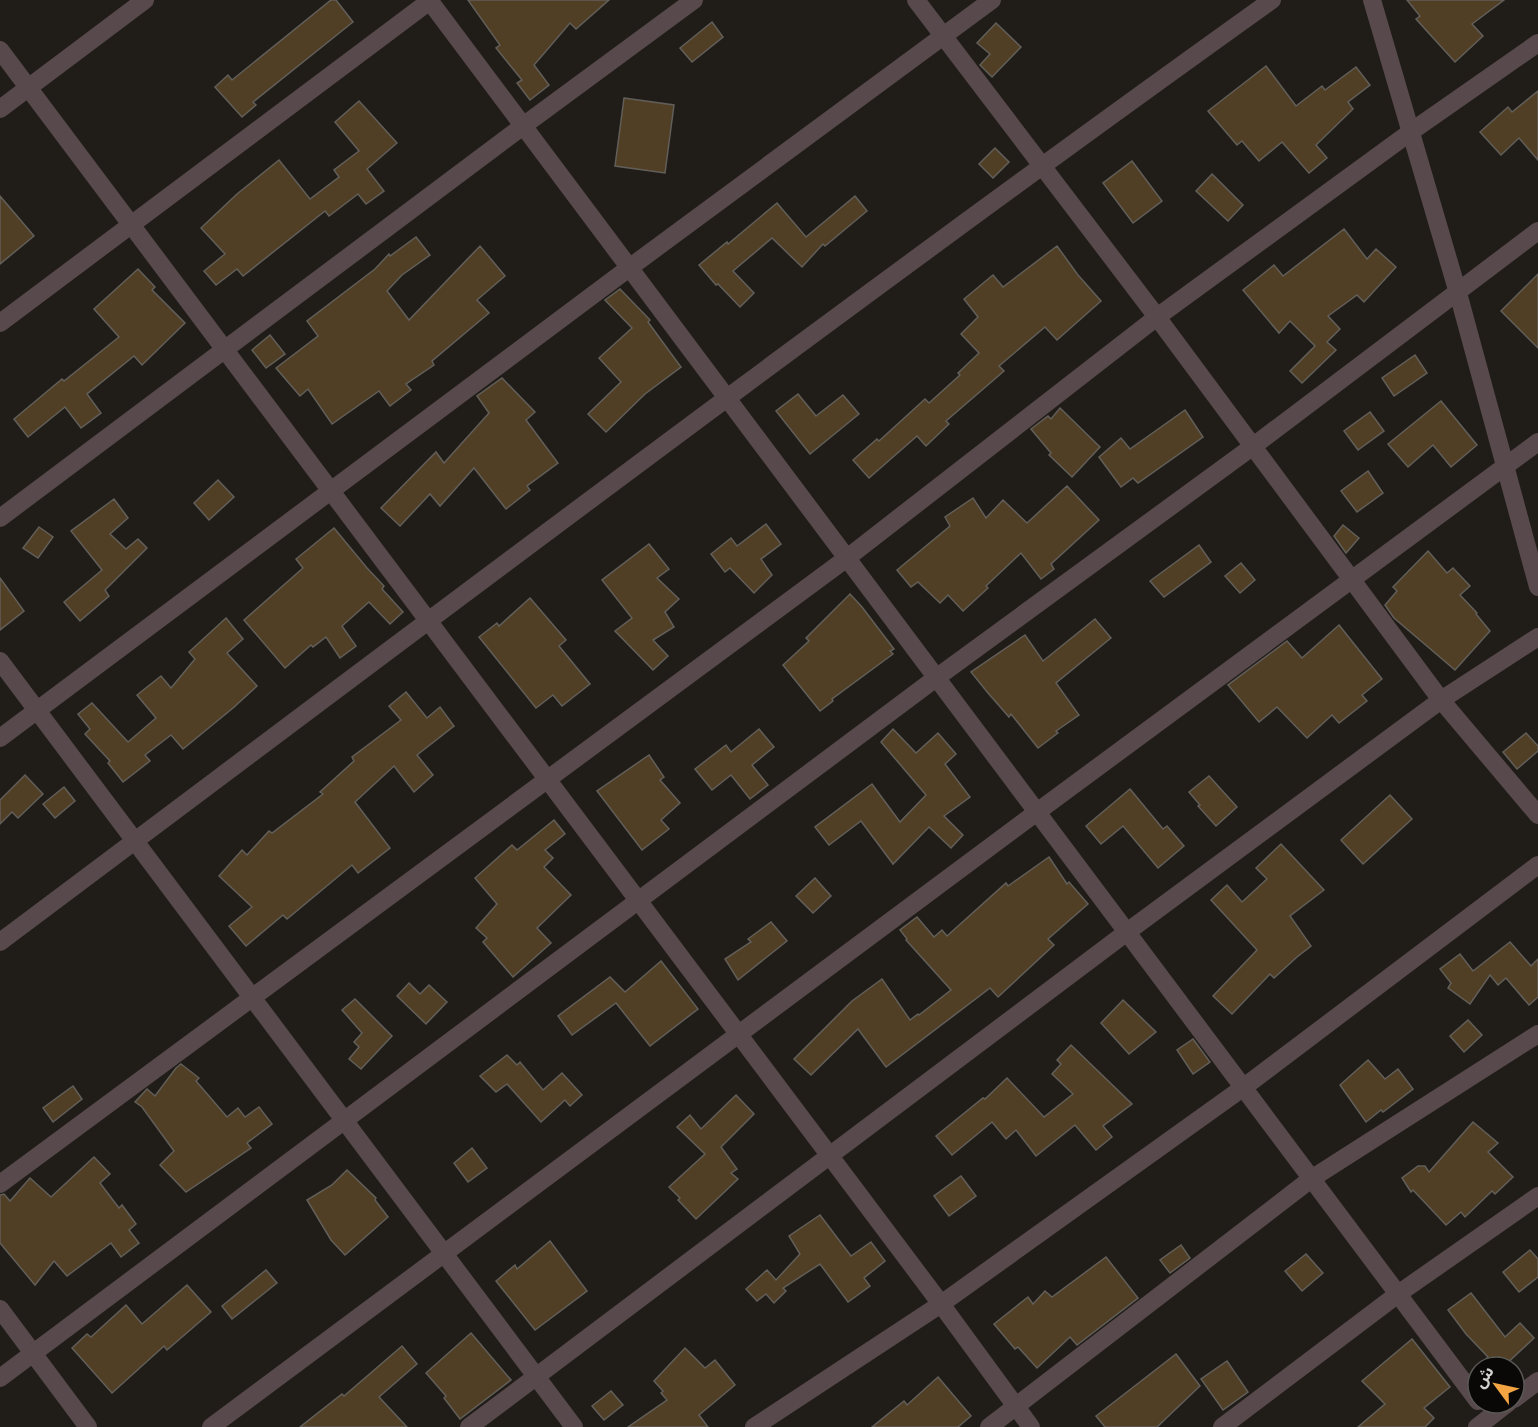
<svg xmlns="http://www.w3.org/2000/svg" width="1538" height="1427" font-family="Karla,'Noto Sans Arabic',sans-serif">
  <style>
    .building { fill: #503f25; stroke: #625e59; stroke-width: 1.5 }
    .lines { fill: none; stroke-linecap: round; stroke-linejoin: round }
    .street { stroke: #58494c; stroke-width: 18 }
  </style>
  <rect width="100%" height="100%" fill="#201d18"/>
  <!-- building -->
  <g class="building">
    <path d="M331,0H336L353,22L253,102L256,105L242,117L215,87L228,75L232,80Z"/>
    <path d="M468,0H609L576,29L570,23L534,65L549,85L530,100L517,83L522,80L496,48L500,45Z"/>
    <path d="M1407,0H1504L1472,24L1483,36L1455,62L1416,19L1420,16Z"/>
    <path d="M712,22L723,37L692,62L680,48Z"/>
    <path d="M996,23L1021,47L992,77L980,65L990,54L977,43Z"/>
    <path d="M1266,66L1296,106L1322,86L1325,90L1356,67L1370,85L1348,102L1353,109L1316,145L1327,158L1309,173L1282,142L1259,161L1242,141L1237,145L1208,111Z"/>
    <path d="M1538,91V160L1519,138L1501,155L1480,132L1508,107L1512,112Z"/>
    <path d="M624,98L674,105L665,173L615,166Z"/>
    <path d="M359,101L397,143L367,169L384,191L366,204L358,194L329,216L325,211L243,276L237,269L216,285L204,271L225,254L201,228L237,194L279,160L310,199L339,177L334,170L359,151L335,122Z"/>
    <path d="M995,148L1009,162L993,178L979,164Z"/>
    <path d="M1132,161L1162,201L1133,223L1103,183Z"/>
    <path d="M1212,174L1243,205L1228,221L1196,191Z"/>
    <path d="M0,196L34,236L0,264Z"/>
    <path d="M855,196L867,211L825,246L823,244L802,267L772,238L733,271L754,293L740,307L718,284L716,285L699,265L727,242L728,244L777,203L806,237Z"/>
    <path d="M1344,229L1367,259L1376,249L1396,267L1364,302L1357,295L1328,316L1340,329L1327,342L1336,350L1302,383L1290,371L1315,346L1290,321L1279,333L1243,290L1274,265L1283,276Z"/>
    <path d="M416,237L430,255L402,275L387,291L409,320L480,246L505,276L477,300L489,313L432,361L434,365L406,384L411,390L390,406L379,391L332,424L308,389L300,396L276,368L318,336L307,321L375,269L389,254L390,256Z"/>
    <path d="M1057,246L1078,275L1101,301L1057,340L1045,327L999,366L1004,371L946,421L949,424L926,446L917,436L869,478L853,460L877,439L879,441L925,399L929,403L960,375L958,373L979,353L961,334L978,317L964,299L993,275L1003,287Z"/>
    <path d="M138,269L155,287L152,290L185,323L142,365L134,356L87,394L101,413L81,428L65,407L28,437L14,419L62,379L64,381L119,337L94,309Z"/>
    <path d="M1538,274V348L1501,311Z"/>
    <path d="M620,289L650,320L648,322L681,367L645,394L606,432L588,414L621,382L599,358L632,328L605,300Z"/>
    <path d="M270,335L285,354L266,368L252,350Z"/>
    <path d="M1415,355L1427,373L1394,396L1382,378Z"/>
    <path d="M502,378L535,412L526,420L558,463L527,486L530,490L506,509L474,468L440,506L430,494L400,526L381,508L436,452L444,463L489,413L477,396Z"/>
    <path d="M798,394L816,416L843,395L859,414L810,454L776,411Z"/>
    <path d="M1441,401L1477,445L1451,467L1433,445L1408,467L1388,444Z"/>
    <path d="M1060,408L1100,447L1072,477L1049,455L1051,453L1031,429L1048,416L1051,419Z"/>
    <path d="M1185,410L1203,437L1138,483L1133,478L1121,487L1099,457L1121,438L1130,449Z"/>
    <path d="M1370,412L1384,431L1358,450L1344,431Z"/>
    <path d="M1368,471L1383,493L1357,512L1341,491Z"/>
    <path d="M218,480L234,497L209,520L194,503Z"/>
    <path d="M1067,486L1099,520L1051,564L1054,569L1041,579L1021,553L986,586L988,588L963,611L948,595L940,603L918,582L911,587L897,570L950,526L945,517L973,498L986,518L1003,500L1027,523Z"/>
    <path d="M114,499L128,518L110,534L126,549L138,539L147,548L105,590L109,596L80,621L64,602L102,570L71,531Z"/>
    <path d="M766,524L781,544L761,559L772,575L754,593L730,568L725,572L711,554L731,538L737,546Z"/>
    <path d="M1343,525L1359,538L1346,553L1334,536Z"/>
    <path d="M39,527L53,537L38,558L23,548Z"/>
    <path d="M334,528L367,568L384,586L382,589L403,612L390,624L369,602L342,626L356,646L340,658L326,637L313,647L311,645L285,668L244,620L303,568L296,559Z"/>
    <path d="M649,544L669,569L657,578L679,599L665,612L674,627L653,640L668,656L653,670L615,631L632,618L602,580Z"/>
    <path d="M1199,545L1211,562L1164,597L1150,581Z"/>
    <path d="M1428,551L1447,573L1453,568L1470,586L1460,595L1477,613L1476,614L1490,631L1455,670L1394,618L1385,605L1397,591L1393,587Z"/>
    <path d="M1241,563L1255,580L1240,593L1225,576Z"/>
    <path d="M0,578L24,611L0,630Z"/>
    <path d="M850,594L862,607L894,649L890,651L893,654L832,699L833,701L820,711L783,665L809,641L806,638Z"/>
    <path d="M530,598L566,640L559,646L590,684L562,706L553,695L536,708L479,637L497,623L499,626Z"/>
    <path d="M226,618L243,639L227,653L257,686L233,708L183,749L171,735L145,755L150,761L123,782L108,763L110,761L85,734L90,729L78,714L92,703L128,742L156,718L137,695L161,676L171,688L195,659L189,652Z"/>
    <path d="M1095,619L1111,638L1056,683L1079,715L1056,731L1058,733L1038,748L1011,714L1009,717L988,693L971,672L1025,635L1043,661Z"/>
    <path d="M1339,625L1382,679L1362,695L1367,701L1339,723L1332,715L1307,738L1277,707L1259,722L1228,685L1287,641L1302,658Z"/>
    <path d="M406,692L427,718L440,707L454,726L417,755L433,775L414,792L394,766L355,802L390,848L358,873L352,865L287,919L283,915L246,946L229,926L252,907L219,876L242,850L247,855L269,831L272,833L323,794L320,792L354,761L352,757L401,720L389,706Z"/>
    <path d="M759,729L774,747L752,765L768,785L750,799L731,775L712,790L695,769L726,745L731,752Z"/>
    <path d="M893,729L916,753L938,733L956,754L945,764L970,797L944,816L963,835L951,848L929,827L893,864L861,821L829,845L815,827L872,784L900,822L926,795L881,742Z"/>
    <path d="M1526,733L1538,746V751L1517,769L1503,752Z"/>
    <path d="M649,755L664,777L660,780L680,803L661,820L669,829L642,850L597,791Z"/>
    <path d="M25,775L43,794L18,818L12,812L0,824V800Z"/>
    <path d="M1209,776L1237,807L1216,826L1198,806L1200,805L1189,792Z"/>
    <path d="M64,787L75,801L55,818L43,804Z"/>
    <path d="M1130,789L1163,829L1167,826L1184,846L1158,868L1123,826L1101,844L1086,826Z"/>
    <path d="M1390,795L1412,819L1363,864L1341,840Z"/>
    <path d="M554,820L565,834L545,850L553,858L544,867L571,895L537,928L551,943L513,977L483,942L487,938L476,928L497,904L475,878L512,845L517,850Z"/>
    <path d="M1281,844L1324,890L1290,916L1311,946L1297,957L1274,978L1270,974L1232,1014L1213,996L1257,950L1211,900L1227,885L1242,902L1267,879L1256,868Z"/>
    <path d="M1049,857L1067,884L1069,882L1088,904L1048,939L1054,945L998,997L990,988L886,1067L858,1029L811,1075L794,1059L852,1001L882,979L910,1020L918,1014L919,1015L951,990L906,940L907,939L900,930L917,917L934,937L942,930L947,936L1006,883L1008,886Z"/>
    <path d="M815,878L831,896L813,913L796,896Z"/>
    <path d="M771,922L787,941L738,980L725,959L751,942L748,939Z"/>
    <path d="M1510,942L1531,966L1538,959V997L1529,1005L1506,978L1498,985L1490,975L1470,1004L1448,988L1451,983L1440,969L1460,954L1473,971Z"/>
    <path d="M661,961L698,1009L650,1046L616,1003L572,1035L558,1016L610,977L625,992Z"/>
    <path d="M409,983L420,994L429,985L447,1002L426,1024L397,996Z"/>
    <path d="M355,999L392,1036L361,1069L349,1059L359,1047L354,1042L362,1033L342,1010Z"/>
    <path d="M1123,1000L1156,1032L1129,1054L1101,1023Z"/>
    <path d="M1468,1020L1482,1035L1464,1052L1450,1036Z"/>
    <path d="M1193,1039L1210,1062L1193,1074L1177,1050Z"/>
    <path d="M1071,1045L1132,1104L1103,1126L1112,1137L1096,1150L1075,1125L1036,1156L1016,1130L1006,1139L992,1122L952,1155L936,1136L983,1098L985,1099L1007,1078L1044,1117L1073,1094L1052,1074L1061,1064L1057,1060Z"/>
    <path d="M507,1055L517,1065L520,1062L543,1090L562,1073L582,1095L570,1106L565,1100L541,1122L507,1084L496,1092L480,1076Z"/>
    <path d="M1368,1060L1385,1079L1398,1069L1413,1089L1383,1112L1381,1110L1366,1122L1340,1085Z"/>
    <path d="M181,1064L199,1078L196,1081L227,1117L238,1108L245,1117L259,1107L272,1124L247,1143L251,1148L186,1192L160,1165L174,1151L142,1107L135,1102L147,1089L155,1096L176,1068Z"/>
    <path d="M73,1086L82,1099L53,1122L43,1108Z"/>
    <path d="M736,1095L754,1114L721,1147L737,1169L731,1173L738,1179L696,1219L678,1200L680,1198L669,1187L705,1154L677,1127L690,1115L701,1129Z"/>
    <path d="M1473,1122L1498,1143L1488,1152L1513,1177L1495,1194L1492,1191L1465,1217L1461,1212L1446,1225L1413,1190L1411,1192L1402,1178L1418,1166H1425L1429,1172Z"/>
    <path d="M472,1148L487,1168L468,1182L454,1163Z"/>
    <path d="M94,1157L110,1174L100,1183L119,1208L122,1205L136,1224L129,1230L139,1243L121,1257L111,1243L67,1276L54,1261L35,1285L0,1243V1195L4,1194L10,1201L30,1178L51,1197Z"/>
    <path d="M347,1170L376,1198L375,1200L388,1217L345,1255L331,1240L307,1200L332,1185Z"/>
    <path d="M961,1176L976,1196L949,1216L934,1196Z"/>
    <path d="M820,1215L851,1256L871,1242L885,1261L864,1278L870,1286L848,1302L820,1264L783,1288L786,1291L774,1303L766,1294L757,1301L746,1289L767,1270L776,1280L800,1254L789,1236Z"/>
    <path d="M550,1241L587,1291L535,1330L496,1281L515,1265L517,1269Z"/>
    <path d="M1181,1245L1190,1258L1170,1273L1160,1260Z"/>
    <path d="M1530,1250L1538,1259V1277L1519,1292L1503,1272Z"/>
    <path d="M1306,1254L1323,1273L1302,1291L1285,1271Z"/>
    <path d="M1106,1257L1138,1298L1077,1345L1070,1337L1037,1368L1018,1347L1015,1349L994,1324L1028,1297L1033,1304L1045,1291L1052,1297Z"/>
    <path d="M266,1270L277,1283L232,1319L222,1306Z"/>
    <path d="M187,1285L211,1312L167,1350L164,1346L112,1393L72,1348L87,1334L91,1337L126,1305L142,1324Z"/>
    <path d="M1471,1293L1505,1337L1520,1323L1534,1338L1503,1367H1477L1488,1357L1466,1334L1448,1310Z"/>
    <path d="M471,1333L511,1380L460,1419L444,1398L446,1396L426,1373Z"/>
    <path d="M1412,1339L1450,1387L1424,1408L1434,1418L1425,1427H1358L1385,1404L1362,1381Z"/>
    <path d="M402,1346L417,1364L379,1397L407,1427H300L342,1394L344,1396Z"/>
    <path d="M685,1348L705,1368L715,1360L735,1385L699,1415L708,1427H628L667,1400L661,1393L663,1391L654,1381Z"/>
    <path d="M1176,1354L1200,1386L1157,1427H1105L1096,1416Z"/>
    <path d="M1227,1361L1248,1392L1223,1410L1201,1379Z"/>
    <path d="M938,1377L971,1416L958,1427H872L904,1401L907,1405Z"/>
    <path d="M611,1391L623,1405L604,1420L592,1406Z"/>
  </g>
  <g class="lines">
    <!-- street -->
    <g class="street">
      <path d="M429,0L1478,1401"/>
      <path d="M916,0L1157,317L1441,700L1538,815"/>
      <path d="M1372,0L1458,293L1538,587"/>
      <path d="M0,50L941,1304L1031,1427"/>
      <path d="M0,109L145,0"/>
      <path d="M0,323L431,0"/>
      <path d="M0,518L523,126L694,0"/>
      <path d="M0,661L574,1427"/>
      <path d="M0,738L629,268L992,0"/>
      <path d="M0,942C422,626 843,307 1272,0"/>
      <path d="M0,1184L847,558L1157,317L1412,131L1538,43"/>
      <path d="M0,1309L88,1427"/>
      <path d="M0,1378L936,678L1252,447L1538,231"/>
      <path d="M1514,1399L1538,1381"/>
      <path d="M211,1427L1037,812L1538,442"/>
      <path d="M469,1427L1127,932L1441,700L1538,637"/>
      <path d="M754,1427L941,1304L1244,1087L1538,865"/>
      <path d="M989,1427L1311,1179L1538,1034"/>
      <path d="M1222,1427L1398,1294L1538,1196"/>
      <path d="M1477,1427L1508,1403"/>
    </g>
  </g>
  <!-- north arrow -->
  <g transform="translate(1496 1385) rotate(303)"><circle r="28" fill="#090806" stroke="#5a5956" stroke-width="1.5"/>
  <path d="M0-4.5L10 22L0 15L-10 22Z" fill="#f3a443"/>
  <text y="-9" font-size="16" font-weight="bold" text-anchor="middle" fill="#d4d2cf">ش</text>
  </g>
</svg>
